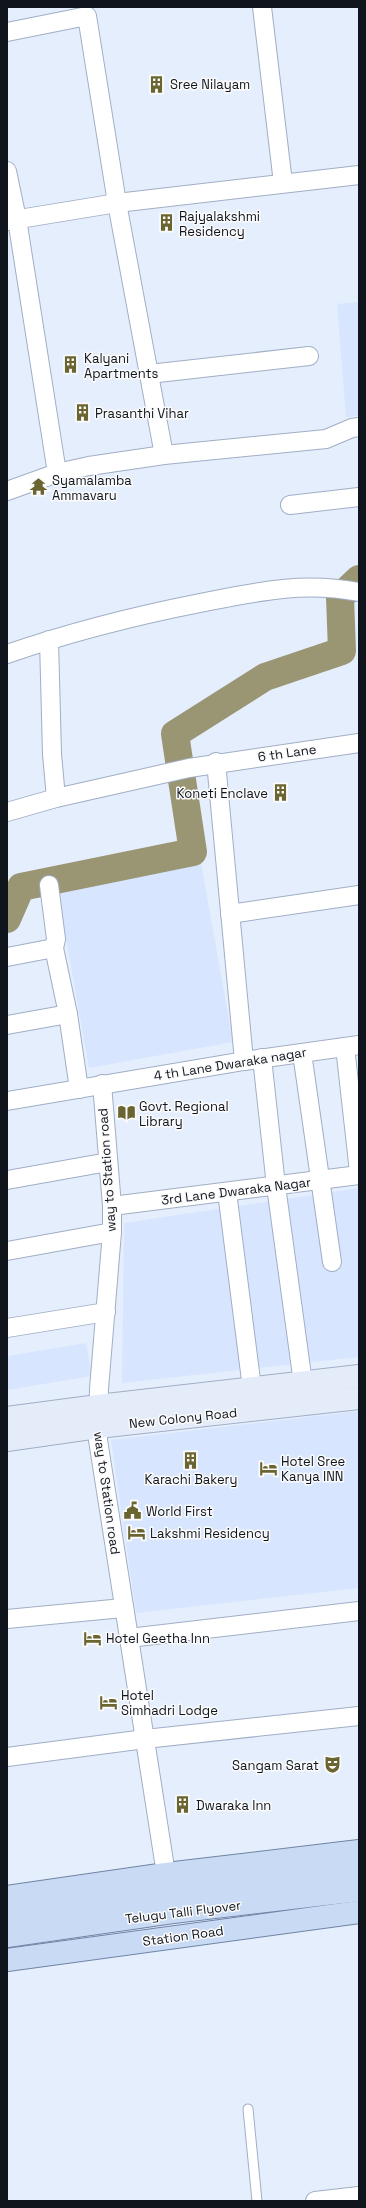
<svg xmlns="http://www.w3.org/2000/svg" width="366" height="2208" font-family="'Space Grotesk',sans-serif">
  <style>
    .built { fill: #d7e6fe }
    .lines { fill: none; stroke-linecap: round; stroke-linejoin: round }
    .river { stroke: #9a9674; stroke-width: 28 }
    .service-casing { stroke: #a0aec5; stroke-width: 11 }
    .minor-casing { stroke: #a0aec5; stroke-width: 20 }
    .secondary-casing { stroke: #a0aec5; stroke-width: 24 }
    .primary-casing { stroke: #7084a5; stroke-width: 24 }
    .service { stroke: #fff; stroke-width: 9 }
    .minor { stroke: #fff; stroke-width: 18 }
    .secondary { stroke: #e4ecfa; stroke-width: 22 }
    .primary { stroke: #c9daf5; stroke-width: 22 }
    .labels { text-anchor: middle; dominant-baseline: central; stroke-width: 3; stroke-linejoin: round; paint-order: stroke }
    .poi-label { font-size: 13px; fill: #0f141d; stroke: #fbfbfb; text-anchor: start }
    .street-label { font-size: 13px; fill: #0f141d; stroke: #fbfbfb }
  </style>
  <rect width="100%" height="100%" fill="#e5eefd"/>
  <!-- built -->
  <g class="built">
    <path d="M359,302V416L346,417L337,304Z"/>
    <path d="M201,863L233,1042L89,1068L57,888Z"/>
    <path d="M359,1188V1357L122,1383L124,1223Z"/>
    <path d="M86,1343L92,1376L7,1390V1356Z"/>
    <path d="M359,1411V1588L136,1613L111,1440Z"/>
  </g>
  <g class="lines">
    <!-- river -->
    <path class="river" d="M7,919L21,887L193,852L175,734L265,677L342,651L340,597L359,579"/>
    <defs>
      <path id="service" d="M248,2109L257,2201"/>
      <g id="minor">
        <path d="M262,7L283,183"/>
        <path d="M7,32L87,16L117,203L164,455"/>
        <path d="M7,171L17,219L57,473"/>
        <path d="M7,221L117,203L359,175"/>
        <path d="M149,374L309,356"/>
        <path d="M7,491L57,473L89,466L164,455L326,439L352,428L359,427"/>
        <path d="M290,505L359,497"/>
        <path d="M49,640L52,754L56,798"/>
        <path d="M7,654C71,632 134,616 200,603C256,592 302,581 359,592"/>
        <path d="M216,762L244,1061"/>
        <path d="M7,812L56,798L189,768L359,743"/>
        <path d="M49,885L56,939L54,948L68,1014L79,1089"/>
        <path d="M230,914L359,895"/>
        <path d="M7,957L54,948"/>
        <path d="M7,1025L68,1014"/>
        <path d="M345,1047L359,1172"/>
        <path d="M302,1053L332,1262"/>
        <path d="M262,1058L276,1186L303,1383"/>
        <path d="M102,1084L112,1206V1232L99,1389L98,1440L166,1874"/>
        <path d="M7,1101L244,1061L359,1045"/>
        <path d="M7,1180L108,1162"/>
        <path d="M227,1192L252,1388"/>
        <path d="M112,1206L359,1175"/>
        <path d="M7,1251L112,1232"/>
        <path d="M7,1328L106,1312"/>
        <path d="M7,1619L123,1608"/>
        <path d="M129,1638L359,1611"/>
        <path d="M7,1757L145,1739L359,1716"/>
        <path d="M315,2201L359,2196"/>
      </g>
      <g id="secondary">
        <path d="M7,1418L98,1406L359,1376"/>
        <path d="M7,1440L98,1427L359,1398"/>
      </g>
      <g id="primary">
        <path d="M7,1897L166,1874L359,1851"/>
        <path d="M7,1916L170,1893L359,1871"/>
        <path d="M7,1936L173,1912L359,1890"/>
        <path d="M7,1960L359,1912"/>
      </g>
    </defs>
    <!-- service casing -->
    <use href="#service" class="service-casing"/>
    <!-- minor casing -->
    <use href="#minor" class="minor-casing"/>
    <!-- secondary casing -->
    <use href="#secondary" class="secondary-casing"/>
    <!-- primary casing -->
    <use href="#primary" class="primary-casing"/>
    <!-- service -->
    <use href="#service" class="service"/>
    <!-- minor -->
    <use href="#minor" class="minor"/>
    <!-- secondary -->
    <use href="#secondary" class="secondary"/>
    <!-- primary -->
    <use href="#primary" class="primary"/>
  </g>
  <!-- icons -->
  <defs>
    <symbol id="building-bare" viewBox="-9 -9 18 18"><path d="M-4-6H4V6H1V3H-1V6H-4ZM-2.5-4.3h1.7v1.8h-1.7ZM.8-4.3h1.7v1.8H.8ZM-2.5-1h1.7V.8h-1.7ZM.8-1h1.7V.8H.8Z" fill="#6a6431" stroke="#fbfbfb" stroke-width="2.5" paint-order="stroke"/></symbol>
    <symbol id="temple-bare" viewBox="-9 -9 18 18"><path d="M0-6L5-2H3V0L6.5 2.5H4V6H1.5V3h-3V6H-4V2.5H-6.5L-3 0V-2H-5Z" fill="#6a6431" stroke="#fbfbfb" stroke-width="2.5" paint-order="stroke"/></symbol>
    <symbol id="library-bare" viewBox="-9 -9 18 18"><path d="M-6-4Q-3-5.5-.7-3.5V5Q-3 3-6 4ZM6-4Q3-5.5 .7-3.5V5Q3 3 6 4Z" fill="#6a6431" stroke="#fbfbfb" stroke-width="2.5" paint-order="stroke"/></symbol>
    <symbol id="hotel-bare" viewBox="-9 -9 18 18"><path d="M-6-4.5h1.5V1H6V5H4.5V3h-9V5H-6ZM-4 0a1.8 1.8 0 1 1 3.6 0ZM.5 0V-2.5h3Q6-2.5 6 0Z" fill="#6a6431" stroke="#fbfbfb" stroke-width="2.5" paint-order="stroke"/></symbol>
    <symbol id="civic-bare" viewBox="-9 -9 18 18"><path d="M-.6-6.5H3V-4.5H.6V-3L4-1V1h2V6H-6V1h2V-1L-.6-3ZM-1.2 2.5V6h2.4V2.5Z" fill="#6a6431" stroke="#fbfbfb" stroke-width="2.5" paint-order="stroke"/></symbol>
    <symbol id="theatre-bare" viewBox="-9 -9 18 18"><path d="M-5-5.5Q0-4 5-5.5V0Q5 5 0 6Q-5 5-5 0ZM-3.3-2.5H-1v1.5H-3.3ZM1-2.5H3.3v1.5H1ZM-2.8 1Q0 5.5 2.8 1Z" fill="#6a6431" stroke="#fbfbfb" stroke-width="2.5" paint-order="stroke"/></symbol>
  </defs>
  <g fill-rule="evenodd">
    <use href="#building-bare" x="144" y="72" width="25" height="25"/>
    <use href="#building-bare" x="154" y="210" width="25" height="25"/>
    <use href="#building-bare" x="58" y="352" width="25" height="25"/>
    <use href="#building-bare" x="70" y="400" width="25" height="25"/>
    <use href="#temple-bare" x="26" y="474" width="25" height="25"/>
    <use href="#building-bare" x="268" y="780" width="25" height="25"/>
    <use href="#library-bare" x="114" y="1100" width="25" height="25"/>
    <use href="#building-bare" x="178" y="1448" width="25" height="25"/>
    <use href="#hotel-bare" x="256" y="1456" width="25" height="25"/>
    <use href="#civic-bare" x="120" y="1498" width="25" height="25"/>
    <use href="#hotel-bare" x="124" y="1520" width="25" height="25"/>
    <use href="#hotel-bare" x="80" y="1626" width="25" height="25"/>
    <use href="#hotel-bare" x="96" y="1690" width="25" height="25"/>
    <use href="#theatre-bare" x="320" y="1752" width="25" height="25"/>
    <use href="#building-bare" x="170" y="1792" width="25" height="25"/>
  </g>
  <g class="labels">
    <!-- poi labels -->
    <g class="poi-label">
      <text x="170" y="84">Sree Nilayam</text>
      <text x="179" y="216">Rajyalakshmi<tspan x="179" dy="15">Residency</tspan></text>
      <text x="84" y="358">Kalyani<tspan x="84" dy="15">Apartments</tspan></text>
      <text x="95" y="413">Prasanthi Vihar</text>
      <text x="52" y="480">Syamalamba<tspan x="52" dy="15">Ammavaru</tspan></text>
      <text x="268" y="793" text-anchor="end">Koneti Enclave</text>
      <text x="139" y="1106">Govt. Regional<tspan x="139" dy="15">Library</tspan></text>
      <text x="281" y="1461">Hotel Sree<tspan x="281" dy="15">Kanya INN</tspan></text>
      <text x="191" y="1479" text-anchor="middle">Karachi Bakery</text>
      <text x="146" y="1511">World First</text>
      <text x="150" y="1533">Lakshmi Residency</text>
      <text x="106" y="1638">Hotel Geetha Inn</text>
      <text x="121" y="1695">Hotel<tspan x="121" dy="15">Simhadri Lodge</tspan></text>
      <text x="319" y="1765" text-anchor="end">Sangam Sarat</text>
      <text x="196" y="1805">Dwaraka Inn</text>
    </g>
    <!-- street labels -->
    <g class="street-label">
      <text transform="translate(287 753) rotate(-8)">6 th Lane</text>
      <text transform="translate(230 1064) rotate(-9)">4 th Lane Dwaraka nagar</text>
      <text transform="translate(107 1170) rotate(-94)">way to Station road</text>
      <text transform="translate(236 1191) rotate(-7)">3rd Lane Dwaraka Nagar</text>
      <text transform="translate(183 1418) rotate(-6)">New Colony Road</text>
      <text transform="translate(107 1493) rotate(82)">way to Station road</text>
      <text transform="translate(183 1912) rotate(-7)">Telugu Talli Flyover</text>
      <text transform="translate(183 1936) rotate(-8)">Station Road</text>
    </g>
  </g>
  <!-- border -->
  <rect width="366" height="2208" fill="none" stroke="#0f141d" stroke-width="16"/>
</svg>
